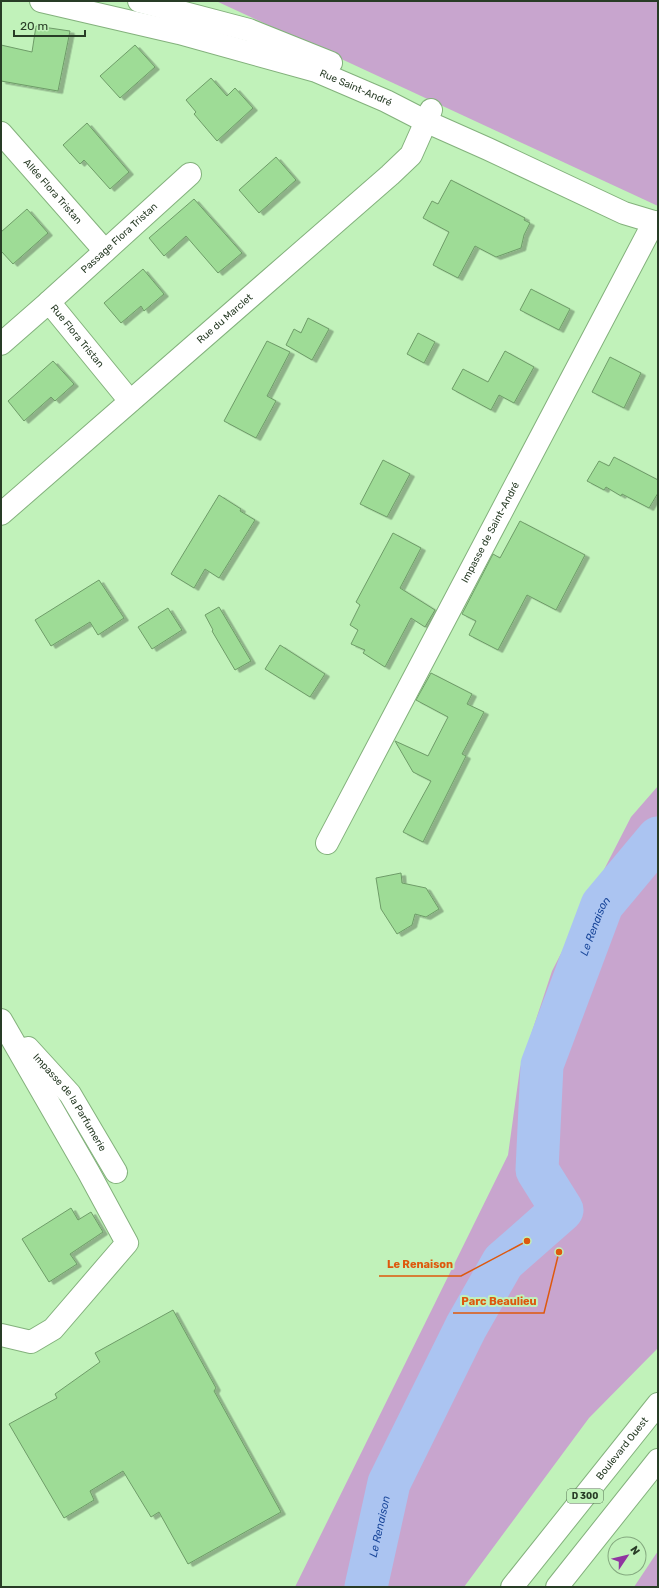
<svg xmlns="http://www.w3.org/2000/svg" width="659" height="1588" font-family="Rubik,sans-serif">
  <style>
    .green { fill: #c8a5ce }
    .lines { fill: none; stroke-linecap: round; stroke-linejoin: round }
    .river { stroke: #abc4f1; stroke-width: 43 }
    .building { fill: #9edc96; stroke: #6e9c68; filter: url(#shadow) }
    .minor-casing { stroke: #83b17c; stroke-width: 24 }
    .major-casing { stroke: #83b17c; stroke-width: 24 }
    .minor { stroke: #fff; stroke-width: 22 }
    .major { stroke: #fff; stroke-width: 22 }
    .labels { text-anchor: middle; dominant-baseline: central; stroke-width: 4; stroke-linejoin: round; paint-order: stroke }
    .shield { fill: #c1f2ba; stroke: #567352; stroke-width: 1 }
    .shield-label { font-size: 9px; font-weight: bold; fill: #283c26 }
    .street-label { font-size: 10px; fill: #283c26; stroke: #c1f2ba }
    .water-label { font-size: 11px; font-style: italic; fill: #1b489b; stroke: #c1f2ba }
    .leader { fill: none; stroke: #de580d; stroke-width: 1.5 }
    .callout-dot { fill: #de580d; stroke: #c1f2ba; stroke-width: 1.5 }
    .callout-label { font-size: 11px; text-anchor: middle; font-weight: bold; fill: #de580d; stroke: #c1f2ba; stroke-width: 4; stroke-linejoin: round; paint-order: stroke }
  </style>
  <defs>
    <filter id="shadow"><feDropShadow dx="4.5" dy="2.5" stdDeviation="0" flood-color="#0004"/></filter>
  </defs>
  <rect width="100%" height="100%" fill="#c1f2ba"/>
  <!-- green -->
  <g class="green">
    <path d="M216,1H658V206Z"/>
    <path d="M658,786V1348L589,1418L464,1587H295L508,1155L520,1068L552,971L631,817Z"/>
    <path d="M658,1551V1587H634Z"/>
  </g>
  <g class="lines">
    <!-- river -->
    <path class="river" id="s1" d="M366,1587L389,1483L466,1327L503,1262L562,1210L537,1170L542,1065L602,905L658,838"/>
  </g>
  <!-- building -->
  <g class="building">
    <path d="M36,26L70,31L58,91L1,81V45L32,52Z"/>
    <path d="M135,45L155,67L120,98L100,76Z"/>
    <path d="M211,78L227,96L235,88L253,108L217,141L194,114L196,112L186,100Z"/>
    <path d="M87,123L129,172L110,189L84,160L80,164L63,145Z"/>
    <path d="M276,157L296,180L259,213L239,190Z"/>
    <path d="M451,180L525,218L524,220L530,223L524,235L521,248L496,257L475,246L458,278L433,265L449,232L423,218L432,201L438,204Z"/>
    <path d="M194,199L242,253L218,273L186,236L164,256L149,238Z"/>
    <path d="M27,209L48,233L13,264L1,251V232Z"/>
    <path d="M143,269L164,294L144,311L141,306L121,323L104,303Z"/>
    <path d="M531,289L570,309L559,330L520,310Z"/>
    <path d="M308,318L329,329L312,360L286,345L294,329L301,333Z"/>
    <path d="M418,333L435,342L424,363L407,354Z"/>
    <path d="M267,341L290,352L267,396L276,401L256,438L224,421Z"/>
    <path d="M505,351L534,367L514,403L499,395L491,410L452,389L463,369L488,382Z"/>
    <path d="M610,357L641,373L624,408L592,392Z"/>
    <path d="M53,361L74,384L55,401L51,397L24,421L8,401Z"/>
    <path d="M614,457L658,480V493L649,508L622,494L621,496L606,487L604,490L587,481L599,461L609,466Z"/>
    <path d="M383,460L410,474L387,517L360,504Z"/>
    <path d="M219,495L241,509L240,511L255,520L219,578L205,569L194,588L171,574Z"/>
    <path d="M520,521L585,555L556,610L527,595L498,650L469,635L476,621L462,614L493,554L500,558Z"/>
    <path d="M393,533L421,548L400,588L435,610L425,627L411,618L385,667L363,653L365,650L351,644L358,630L350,625L360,605L356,602Z"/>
    <path d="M99,580L124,618L98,635L90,622L51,646L35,620Z"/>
    <path d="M219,607L251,661L235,670L212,631L213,630L205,615Z"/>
    <path d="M168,608L182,630L152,649L138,627Z"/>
    <path d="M280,645L325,674L310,697L265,669Z"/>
    <path d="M431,673L472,694L467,704L484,712L462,754L466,756L423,842L403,832L431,781L413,772L395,741L428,756L448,717L416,700Z"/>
    <path d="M401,873L402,883L426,888L439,909L426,917L415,914L412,925L397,934L381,909L376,878Z"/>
    <path d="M71,1208L78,1220L91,1212L103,1232L70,1254L77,1264L49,1282L22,1239Z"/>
    <path d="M173,1310L216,1388L214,1391L281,1512L188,1564L159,1512L151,1517L123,1471L90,1491L94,1500L64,1518L9,1424L57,1398L55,1394L100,1362L95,1353Z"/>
  </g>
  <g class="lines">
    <defs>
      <g id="minor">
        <path id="s2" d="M41,1L179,33L316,71L386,101L425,121L488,149L624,213L654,222"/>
        <path d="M139,1L249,30L331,63"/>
        <path id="s3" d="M1,133L105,251"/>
        <path id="s4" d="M49,302L190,174"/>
        <path id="s5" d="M1,344L49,302L130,401"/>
        <path id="s6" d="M1,514L390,175L411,155L431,110"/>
        <path id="s7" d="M327,843L654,222"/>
        <path d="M1,1020L89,1173L127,1243L53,1329L31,1342L1,1335"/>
        <path id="s8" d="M28,1048L70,1094L116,1172"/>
      </g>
      <g id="major">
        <path id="s9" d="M512,1587L658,1404"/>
        <path d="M557,1587L658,1460"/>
      </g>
    </defs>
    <!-- minor casing -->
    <use href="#minor" class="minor-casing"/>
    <!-- major casing -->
    <use href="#major" class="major-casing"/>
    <!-- minor -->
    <use href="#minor" class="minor"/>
    <!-- major -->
    <use href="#major" class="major"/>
  </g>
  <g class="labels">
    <!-- shield labels -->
    <rect class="shield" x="567" y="1489" width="36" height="14" rx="3"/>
    <g class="shield-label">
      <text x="585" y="1496">D 300</text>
    </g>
    <!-- street labels -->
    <g class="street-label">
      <text stroke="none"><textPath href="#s2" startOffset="327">Rue Saint-André</textPath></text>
      <text stroke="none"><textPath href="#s3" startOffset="78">Allée Flora Tristan</textPath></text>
      <text stroke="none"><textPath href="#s4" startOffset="95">Passage Flora Tristan</textPath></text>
      <text stroke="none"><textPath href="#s6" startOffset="297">Rue du Marclet</textPath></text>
      <text stroke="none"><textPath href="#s5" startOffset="108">Rue Flora Tristan</textPath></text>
      <text stroke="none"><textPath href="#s7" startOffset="351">Impasse de Saint-André</textPath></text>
      <text stroke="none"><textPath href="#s8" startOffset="69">Impasse de la Parfumerie</textPath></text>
      <text stroke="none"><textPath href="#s9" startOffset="177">Boulevard Ouest</textPath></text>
    </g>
    <!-- water labels -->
    <g class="water-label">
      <text stroke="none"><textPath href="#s1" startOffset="735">Le Renaison</textPath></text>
      <text stroke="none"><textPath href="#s1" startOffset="62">Le Renaison</textPath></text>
    </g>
  </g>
  <!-- callouts -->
  <path class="leader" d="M527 1241L461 1276H379M559 1252L544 1313H453"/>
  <g class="callout-dot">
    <circle cx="527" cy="1241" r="4"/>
    <circle cx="559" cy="1252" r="4"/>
  </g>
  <g class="callout-label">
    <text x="420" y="1268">Le Renaison</text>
    <text x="499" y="1305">Parc Beaulieu</text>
  </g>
  <!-- border -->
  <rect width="659" height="1588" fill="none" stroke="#283c26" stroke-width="4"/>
  <!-- north arrow -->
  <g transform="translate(627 1556) rotate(55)"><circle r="19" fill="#c1f2ba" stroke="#84a97f"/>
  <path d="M0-3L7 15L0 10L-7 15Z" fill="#9035a0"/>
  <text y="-6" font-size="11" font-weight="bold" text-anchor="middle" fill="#283c26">N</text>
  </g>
  <!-- scale -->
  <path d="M14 30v6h71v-6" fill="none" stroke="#283c26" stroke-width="2"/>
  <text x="20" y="30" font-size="12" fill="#283c26" stroke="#c1f2ba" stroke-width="3" paint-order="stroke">20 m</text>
</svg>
